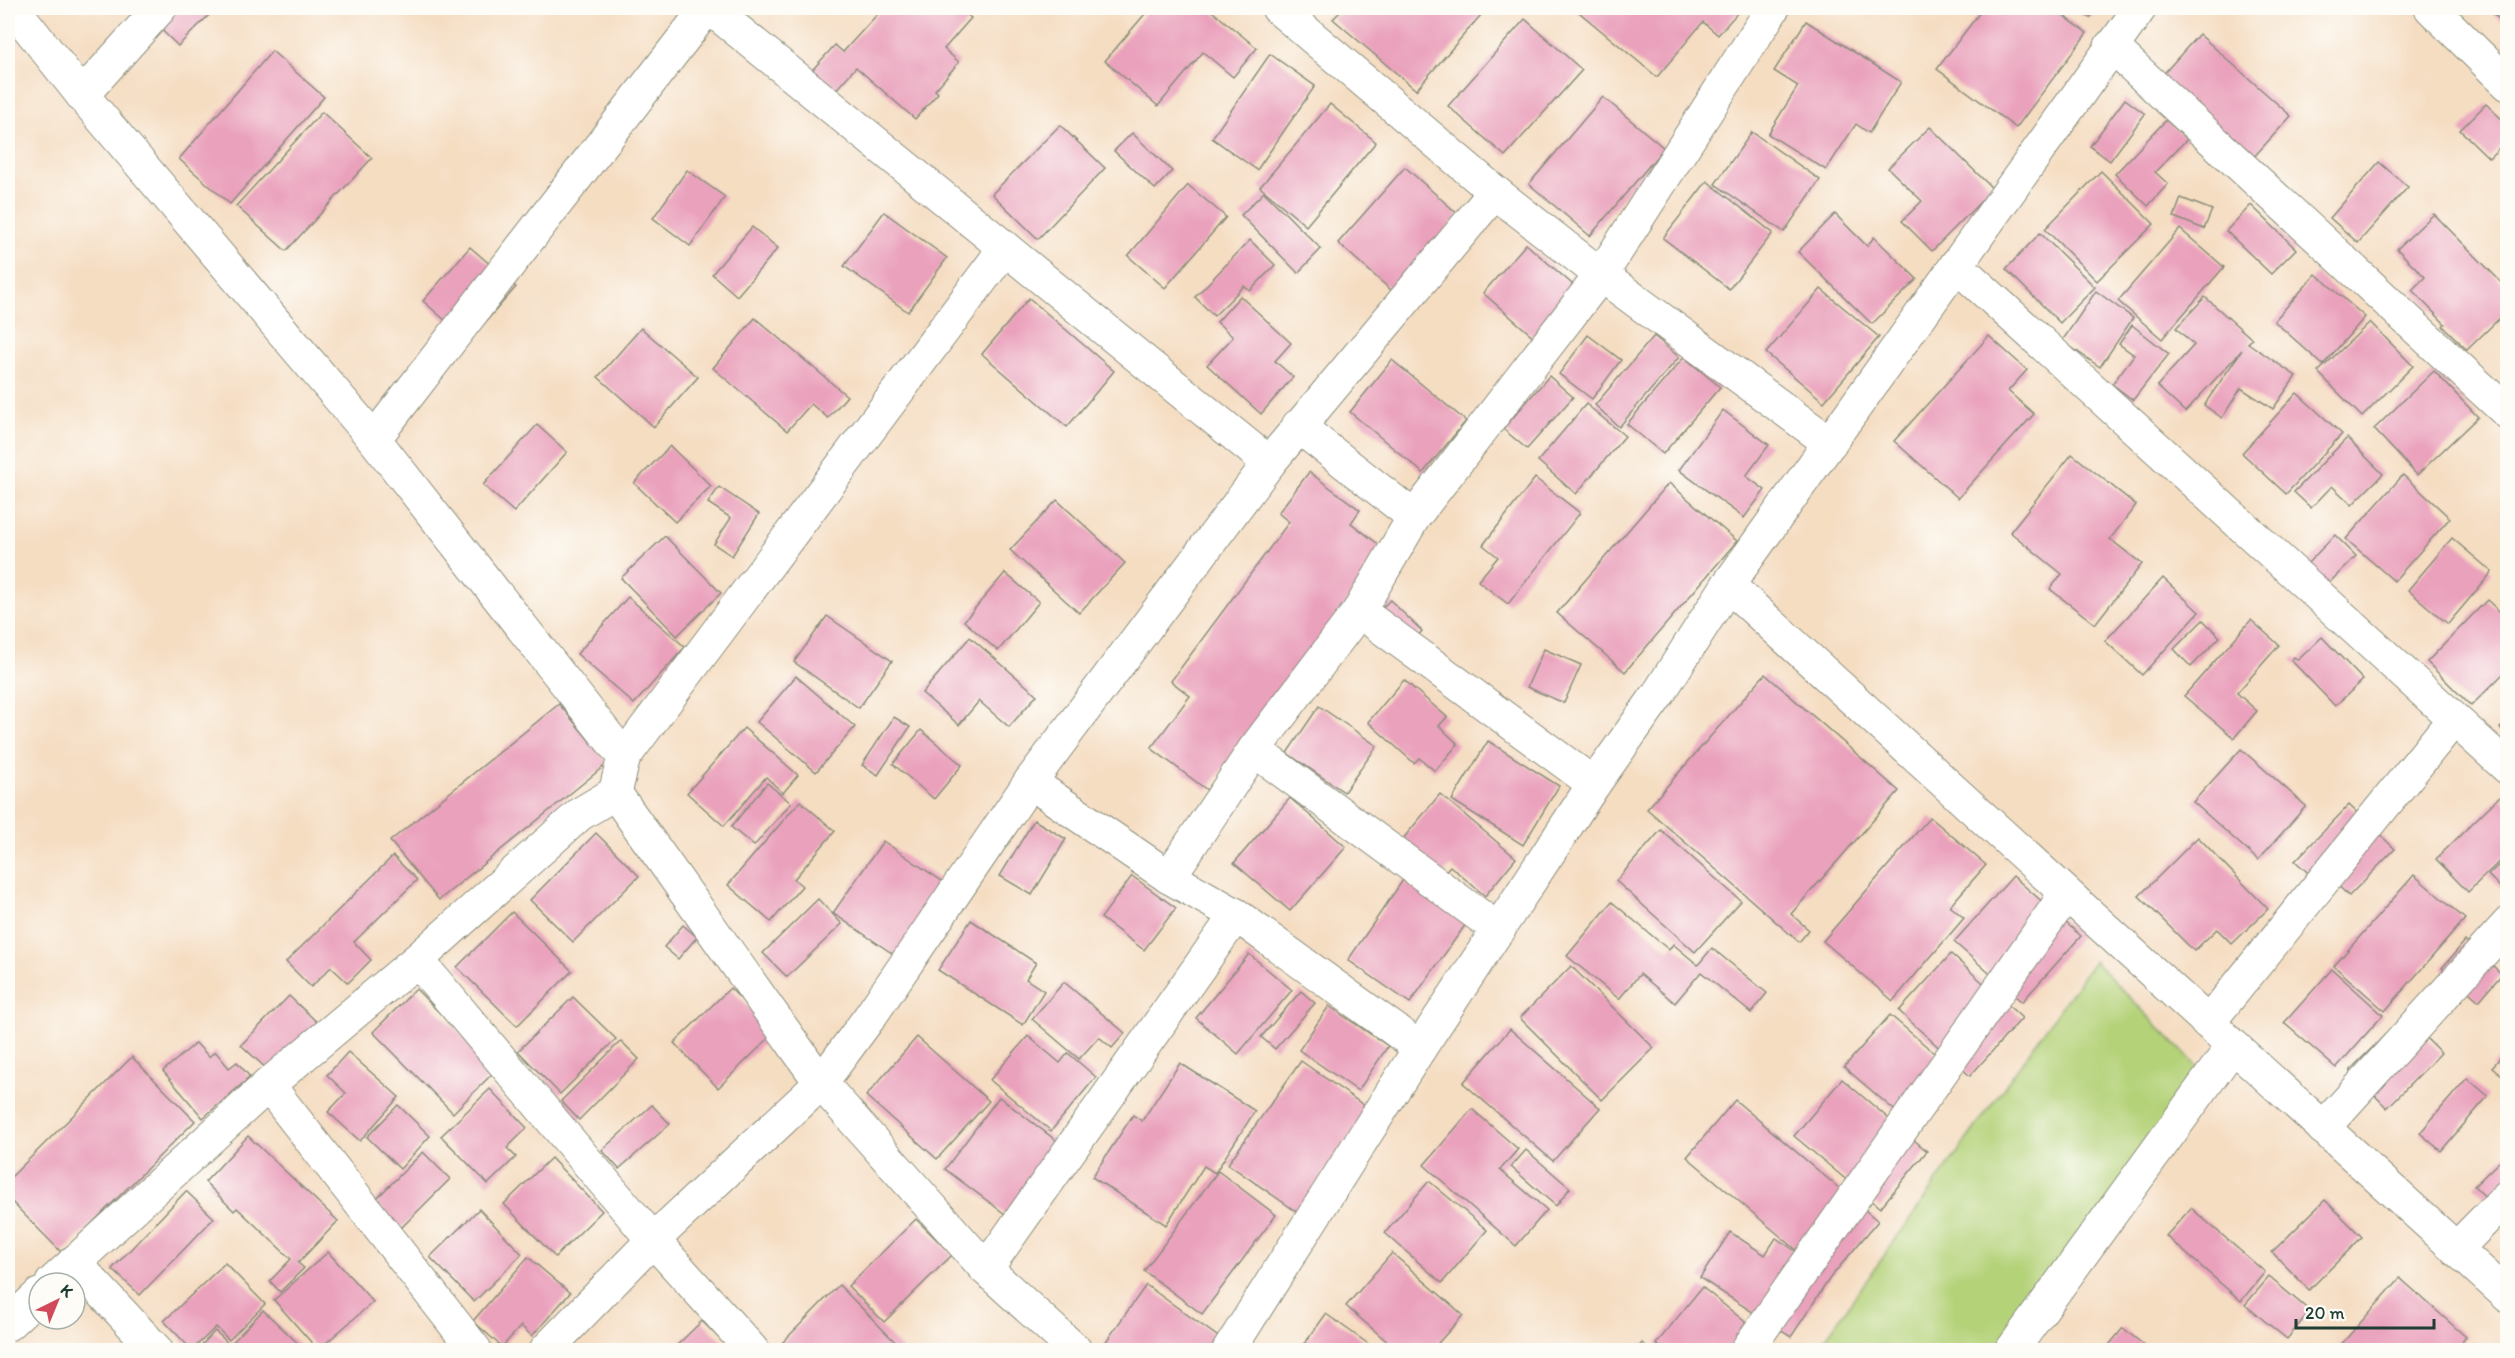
<svg xmlns="http://www.w3.org/2000/svg" width="2515" height="1358" font-family="Itim,sans-serif">
  <style>
    .green { fill: #b4d278; stroke: #6a8856; stroke-width: 1.5 }
    .building { fill: #eaa1bc }
    .lines { fill: none; stroke-linecap: round; stroke-linejoin: round }
    .street-casing { stroke: #8a8d7b; stroke-width: 35 }
    .street { stroke: #fff; stroke-width: 33 }
  </style>
  <rect width="100%" height="100%" fill="#fdfcf7"/>
  <filter id="ink" filterUnits="userSpaceOnUse"><feTurbulence type="fractalNoise" baseFrequency=".0167" numOctaves="2"/><feDisplacementMap in="SourceGraphic" scale="12" xChannelSelector="R" yChannelSelector="G"/><feConvolveMatrix kernelMatrix="1 2 1 2 8 2 1 2 1" color-interpolation-filters="sRGB"/></filter>
  <filter id="wash" filterUnits="userSpaceOnUse"><feTurbulence type="fractalNoise" baseFrequency=".008" numOctaves="4" result="noise"/><feDisplacementMap in="SourceGraphic" scale="24" xChannelSelector="R" yChannelSelector="G"/><feGaussianBlur stdDeviation="1.35" result="paint"/><feColorMatrix in="noise" values="0 0 0 0 0 0 0 0 0 0 0 0 0 0 0 0 0 1.4 0 .05"/><feComposite in="paint" operator="in"/></filter>
  <g filter="url(#wash)">
    <rect width="100%" height="100%" fill="#f5ddc2"/>
    <!-- green -->
    <path class="green" d="M2094,961L2199,1068L2012,1350H1817Z"/>
    <g id="blocks">
      <!-- building -->
      <g class="building">
        <path d="M139,8H216L178,46Z"/>
        <path d="M883,8H959L971,18L944,49L959,62L935,90L938,93L915,119L856,67L828,99L804,79L835,45L843,52Z"/>
        <path d="M1150,8H1208L1257,48L1233,77L1203,52L1158,106L1105,61Z"/>
        <path d="M1344,8H1487L1416,90L1333,19Z"/>
        <path d="M1574,8H1734L1739,11L1718,35L1703,22L1657,77Z"/>
        <path d="M1983,8H2053L2087,33L2016,128L1937,69Z"/>
        <path d="M2072,8H2097L2090,18Z"/>
        <path d="M2487,8H2508V27Z"/>
        <path d="M1525,19L1582,70L1505,156L1448,106Z"/>
        <path d="M1806,21L1901,82L1869,133L1856,124L1826,170L1768,134L1798,86L1774,71Z"/>
        <path d="M2199,34L2291,116L2251,160L2159,79Z"/>
        <path d="M272,51L324,97L230,204L179,159Z"/>
        <path d="M1270,54L1315,86L1257,170L1212,138Z"/>
        <path d="M1603,97L1664,148L1590,236L1529,184Z"/>
        <path d="M2125,99L2145,114L2110,161L2090,146Z"/>
        <path d="M1330,104L1376,142L1306,226L1260,187Z"/>
        <path d="M2486,104L2508,125V139L2489,158L2460,130Z"/>
        <path d="M322,112L372,158L286,251L236,206Z"/>
        <path d="M2166,120L2187,139L2155,172L2168,184L2148,206L2115,174Z"/>
        <path d="M1060,125L1105,168L1038,239L992,194Z"/>
        <path d="M1930,127L1993,189L1932,251L1902,221L1922,201L1888,168Z"/>
        <path d="M1752,132L1820,180L1784,232L1715,184Z"/>
        <path d="M1132,133L1172,171L1155,189L1114,151Z"/>
        <path d="M2379,162L2408,187L2358,243L2330,218Z"/>
        <path d="M1405,167L1459,215L1392,291L1338,243Z"/>
        <path d="M687,170L725,197L690,246L653,218Z"/>
        <path d="M2101,171L2154,224L2097,281L2045,229Z"/>
        <path d="M1707,181L1773,233L1729,289L1663,238Z"/>
        <path d="M1188,185L1226,217L1165,288L1128,256Z"/>
        <path d="M1264,192L1321,249L1298,273L1241,215Z"/>
        <path d="M2181,198L2212,210L2204,229L2174,217Z"/>
        <path d="M2251,205L2296,249L2271,274L2226,231Z"/>
        <path d="M884,212L947,258L908,312L844,266Z"/>
        <path d="M1835,214L1867,246L1874,237L1917,279L1872,324L1798,252Z"/>
        <path d="M2434,214L2508,289V310L2467,350L2443,326L2445,324L2412,290L2425,277L2397,249Z"/>
        <path d="M752,227L778,248L737,296L712,274Z"/>
        <path d="M2180,229L2224,267L2162,339L2118,301Z"/>
        <path d="M2040,233L2095,287L2060,323L2006,269Z"/>
        <path d="M1250,240L1275,265L1250,291L1244,286L1214,316L1195,297Z"/>
        <path d="M1526,244L1579,290L1537,340L1483,293Z"/>
        <path d="M470,247L516,287L469,341L423,301Z"/>
        <path d="M2316,274L2365,317L2323,365L2274,321Z"/>
        <path d="M1821,289L1879,337L1824,402L1766,353Z"/>
        <path d="M2096,291L2133,318L2100,367L2062,341Z"/>
        <path d="M1240,296L1291,343L1275,361L1293,377L1261,414L1207,365L1233,337L1217,322Z"/>
        <path d="M2205,297L2252,339L2248,343L2296,376L2273,409L2241,388L2222,418L2204,405L2242,350L2185,412L2157,386L2194,345L2176,328Z"/>
        <path d="M1029,298L1114,371L1067,427L982,354Z"/>
        <path d="M755,318L847,396L828,418L811,404L787,431L713,368Z"/>
        <path d="M2370,322L2413,366L2362,417L2318,372Z"/>
        <path d="M2132,325L2169,354L2133,400L2112,384L2134,355L2119,344Z"/>
        <path d="M641,328L698,377L654,427L598,377Z"/>
        <path d="M1588,335L1621,360L1592,399L1559,374Z"/>
        <path d="M1654,336L1679,357L1619,427L1595,405Z"/>
        <path d="M1989,336L2027,370L2008,391L2034,414L1958,498L1894,441Z"/>
        <path d="M1684,357L1720,387L1663,454L1627,424Z"/>
        <path d="M1392,360L1466,421L1423,473L1350,412Z"/>
        <path d="M2434,371L2478,417L2417,475L2374,429Z"/>
        <path d="M1549,376L1573,397L1527,449L1503,429Z"/>
        <path d="M2297,393L2342,434L2286,494L2242,453Z"/>
        <path d="M1586,404L1625,436L1576,494L1538,461Z"/>
        <path d="M1723,410L1769,445L1746,476L1765,490L1744,518L1679,470Z"/>
        <path d="M537,425L567,452L514,512L483,485Z"/>
        <path d="M2347,438L2383,474L2352,505L2332,486L2311,508L2294,492Z"/>
        <path d="M670,446L711,486L675,522L634,483Z"/>
        <path d="M2072,454L2136,505L2110,539L2142,564L2095,624L2050,589L2062,574L2010,532Z"/>
        <path d="M1309,472L1360,510L1351,523L1386,550L1207,790L1151,748L1190,696L1171,681L1289,522L1278,513Z"/>
        <path d="M2403,475L2450,518L2394,581L2346,539Z"/>
        <path d="M1535,478L1580,513L1508,604L1478,581L1498,557L1483,545Z"/>
        <path d="M1669,483L1737,541L1625,672L1557,613Z"/>
        <path d="M719,487L759,514L732,556L714,544L731,518L708,503Z"/>
        <path d="M1057,500L1125,563L1079,613L1010,550Z"/>
        <path d="M2335,535L2356,556L2326,586L2305,566Z"/>
        <path d="M665,536L721,593L677,636L621,578Z"/>
        <path d="M2452,538L2492,572L2448,624L2408,590Z"/>
        <path d="M1005,573L1039,602L998,651L964,621Z"/>
        <path d="M2163,578L2199,612L2142,675L2105,641Z"/>
        <path d="M628,597L685,647L634,704L577,654Z"/>
        <path d="M1390,600L1422,631L1412,643L1379,611Z"/>
        <path d="M2487,600L2508,619V669L2471,706L2427,662Z"/>
        <path d="M827,616L892,661L859,708L794,662Z"/>
        <path d="M2203,620L2220,637L2191,667L2174,649Z"/>
        <path d="M2251,620L2279,645L2237,693L2257,711L2234,738L2184,696Z"/>
        <path d="M970,637L1037,695L1009,727L979,701L959,725L922,693Z"/>
        <path d="M2322,637L2363,680L2335,706L2291,660L2294,657L2298,660Z"/>
        <path d="M1544,649L1581,665L1564,703L1527,687Z"/>
        <path d="M1765,674L1899,791L1791,914L1809,930L1799,942L1647,809Z"/>
        <path d="M796,676L855,727L816,772L757,722Z"/>
        <path d="M1404,680L1447,717L1439,726L1458,744L1435,771L1419,758L1414,763L1368,722Z"/>
        <path d="M559,704L608,763L439,900L390,841Z"/>
        <path d="M1319,706L1377,746L1344,792L1287,753Z"/>
        <path d="M894,717L910,727L878,775L862,765Z"/>
        <path d="M2508,721V736L2500,728Z"/>
        <path d="M744,728L798,775L783,793L766,777L724,826L687,793Z"/>
        <path d="M921,730L962,765L934,799L893,764Z"/>
        <path d="M1488,741L1559,786L1523,845L1452,800Z"/>
        <path d="M2241,749L2306,806L2258,860L2193,802Z"/>
        <path d="M767,783L791,803L754,846L731,827Z"/>
        <path d="M1440,794L1516,858L1485,896L1450,866L1443,874L1402,840Z"/>
        <path d="M2499,797L2508,805V853L2468,892L2436,859Z"/>
        <path d="M1290,798L1346,847L1290,911L1234,863Z"/>
        <path d="M800,801L835,831L794,879L802,886L771,922L728,885Z"/>
        <path d="M2349,805L2395,849L2349,896L2324,872L2316,880L2295,861Z"/>
        <path d="M1930,817L1986,865L1950,906L1964,918L1893,1001L1823,941Z"/>
        <path d="M1034,820L1066,839L1032,895L1000,876Z"/>
        <path d="M1661,830L1741,901L1695,952L1616,881Z"/>
        <path d="M596,833L639,876L573,942L530,900Z"/>
        <path d="M2198,837L2268,909L2232,944L2217,929L2194,951L2139,896Z"/>
        <path d="M883,841L949,886L899,958L833,913Z"/>
        <path d="M393,856L417,880L354,942L371,960L348,983L331,967L311,987L286,962Z"/>
        <path d="M2508,856V895L2488,875Z"/>
        <path d="M2414,875L2465,919L2385,1011L2334,966Z"/>
        <path d="M1132,876L1176,908L1144,950L1101,918Z"/>
        <path d="M2013,876L2081,936L2022,1002L1954,942Z"/>
        <path d="M1403,880L1466,924L1410,1003L1348,960Z"/>
        <path d="M818,899L842,924L787,977L763,953Z"/>
        <path d="M1612,902L1669,950L1673,944L1698,965L1712,948L1767,993L1751,1013L1701,972L1675,1003L1640,974L1619,999L1567,956Z"/>
        <path d="M512,912L572,971L517,1026L457,967Z"/>
        <path d="M971,920L1036,963L1026,979L1044,991L1023,1025L938,970Z"/>
        <path d="M683,925L697,937L678,959L664,947Z"/>
        <path d="M2465,941L2502,974L2479,1001L2442,968Z"/>
        <path d="M1249,954L1292,990L1238,1054L1196,1018Z"/>
        <path d="M1951,954L2022,1018L1970,1076L1899,1011Z"/>
        <path d="M1571,966L1654,1048L1602,1100L1520,1018Z"/>
        <path d="M2332,969L2383,1015L2336,1068L2284,1023Z"/>
        <path d="M1064,982L1125,1033L1112,1048L1099,1037L1079,1059L1032,1019Z"/>
        <path d="M730,988L774,1033L718,1088L674,1043Z"/>
        <path d="M416,989L496,1070L453,1113L373,1032Z"/>
        <path d="M1301,991L1315,1003L1275,1049L1261,1037Z"/>
        <path d="M289,996L318,1023L270,1072L241,1045Z"/>
        <path d="M573,997L616,1039L560,1094L518,1051Z"/>
        <path d="M1329,1006L1388,1046L1358,1091L1299,1050Z"/>
        <path d="M1890,1015L1960,1075L1914,1127L1844,1067Z"/>
        <path d="M2404,1016L2441,1053L2387,1108L2350,1070Z"/>
        <path d="M1510,1029L1600,1108L1553,1161L1463,1083Z"/>
        <path d="M1028,1036L1060,1063L1068,1053L1096,1077L1051,1131L990,1080Z"/>
        <path d="M917,1037L989,1101L937,1159L866,1096Z"/>
        <path d="M621,1041L639,1059L579,1120L561,1101Z"/>
        <path d="M196,1043L209,1057L215,1051L229,1068L237,1062L250,1077L203,1118L163,1071Z"/>
        <path d="M2508,1049V1080L2492,1067Z"/>
        <path d="M348,1052L399,1097L360,1141L328,1112L346,1093L327,1075Z"/>
        <path d="M132,1057L195,1121L62,1253L8,1198V1180Z"/>
        <path d="M1301,1061L1369,1109L1297,1212L1228,1164Z"/>
        <path d="M1180,1063L1255,1111L1215,1173L1204,1166L1166,1225L1092,1177L1133,1115L1142,1121Z"/>
        <path d="M2467,1078L2488,1096L2441,1151L2420,1133Z"/>
        <path d="M1842,1079L1927,1151L1880,1208L1794,1136Z"/>
        <path d="M490,1089L527,1128L507,1148L516,1157L488,1184L441,1136Z"/>
        <path d="M999,1097L1062,1145L1009,1217L945,1169Z"/>
        <path d="M1735,1100L1878,1221L1830,1278L1791,1337L1700,1278L1730,1232L1765,1255L1776,1238L1806,1258L1687,1157Z"/>
        <path d="M398,1105L430,1136L400,1169L367,1137Z"/>
        <path d="M652,1105L670,1124L619,1169L602,1150Z"/>
        <path d="M1472,1109L1518,1149L1500,1170L1547,1210L1516,1246L1424,1165Z"/>
        <path d="M248,1136L338,1221L298,1263L304,1268L280,1292L270,1281L291,1259L237,1208L234,1211L205,1182Z"/>
        <path d="M1526,1150L1570,1188L1556,1206L1511,1167Z"/>
        <path d="M423,1152L450,1179L401,1228L374,1201Z"/>
        <path d="M2508,1153V1219L2474,1186Z"/>
        <path d="M551,1158L602,1211L555,1257L504,1204Z"/>
        <path d="M1218,1171L1276,1215L1202,1314L1144,1271Z"/>
        <path d="M1429,1181L1487,1230L1442,1283L1385,1233Z"/>
        <path d="M186,1191L214,1218L140,1295L112,1269Z"/>
        <path d="M2325,1200L2362,1237L2309,1290L2272,1252Z"/>
        <path d="M2191,1208L2265,1272L2241,1301L2166,1236Z"/>
        <path d="M479,1209L522,1254L474,1302L430,1257Z"/>
        <path d="M916,1219L952,1255L884,1322L848,1286Z"/>
        <path d="M328,1252L373,1302L318,1350L274,1300Z"/>
        <path d="M1392,1253L1463,1315L1432,1350H1397L1346,1306Z"/>
        <path d="M528,1257L570,1293L532,1336L521,1326L502,1347L473,1321Z"/>
        <path d="M225,1263L265,1304L229,1340L216,1327L192,1350L164,1321Z"/>
        <path d="M2269,1277L2310,1311L2287,1339L2245,1305Z"/>
        <path d="M2400,1278L2466,1337L2455,1350H2340L2338,1348Z"/>
        <path d="M839,1285L903,1350H785L780,1345Z"/>
        <path d="M1146,1285L1228,1344L1223,1350H1100Z"/>
        <path d="M1702,1287L1780,1350H1664L1656,1344Z"/>
        <path d="M263,1310L305,1350H197L215,1331L230,1345Z"/>
        <path d="M1326,1314L1377,1350H1300Z"/>
        <path d="M702,1321L731,1350H672Z"/>
        <path d="M2123,1328L2150,1350H2105Z"/>
        <path d="M1642,1343L1651,1350H1636Z"/>
        <path d="M2473,1343L2482,1350H2467Z"/>
      </g>
    </g>
  </g>
  <g filter="url(#ink)">
    <use href="#blocks" fill-opacity="0" stroke="#8a8d7b" stroke-width="1.5"/>
    <g class="lines">
      <defs>
        <g id="street">
          <path d="M13,8L82,95L374,439L624,757"/>
          <path d="M710,8L1269,463"/>
          <path d="M1278,8L1495,192L1601,275L1830,443"/>
          <path d="M2431,8L2508,84"/>
          <path d="M2111,46L2508,413"/>
          <path d="M82,95L160,8"/>
          <path d="M1956,265L2508,768"/>
          <path d="M1298,426L1414,517"/>
          <path d="M374,439L707,8"/>
          <path d="M1728,585L2508,1296"/>
          <path d="M1359,611L1594,784"/>
          <path d="M1254,750L1499,930"/>
          <path d="M1030,782L1169,877L1236,915L1420,1048"/>
          <path d="M615,793L821,1083L986,1269L1075,1350"/>
          <path d="M1169,877L1254,750L1359,611L1414,517L1601,275L1773,8"/>
          <path d="M417,960L653,1240L752,1350"/>
          <path d="M2208,1023L2453,720"/>
          <path d="M268,1085L475,1350"/>
          <path d="M2323,1128L2508,924"/>
          <path d="M2456,1249L2508,1196"/>
          <path d="M74,1262L156,1350"/>
          <path d="M986,1269L1236,915"/>
          <path d="M52,1283L268,1085L417,960L580,814L615,793L624,757L1005,248"/>
          <path d="M8,1324L39,1295"/>
          <path d="M546,1350L653,1240L821,1083L869,1018L1030,782L1269,463L1495,192"/>
          <path d="M1229,1350L1420,1048L1594,784L1659,693L1728,585L2140,8"/>
          <path d="M1747,1350L2066,894"/>
          <path d="M2012,1350L2233,1046"/>
        </g>
      </defs>
      <!-- street casing -->
      <use href="#street" class="street-casing"/>
      <!-- street -->
      <use href="#street" class="street"/>
    </g>
  </g>
  <!-- margin -->
  <rect width="2515" height="1358" fill="none" stroke="#fdfcf7" stroke-width="30"/>
  <!-- north arrow -->
  <g transform="translate(57 1301) rotate(43)"><circle r="28" fill="#fdfcf7" stroke="#a4b0a9" stroke-width="1.5"/>
  <path d="M0-4.5L10 22L0 15L-10 22Z" fill="#d1495b"/>
  <text y="-9" font-size="16" font-weight="bold" text-anchor="middle" fill="#1f3d34">K</text>
  </g>
  <!-- scale -->
  <path d="M2296 1319v9h138v-9" fill="none" stroke="#1f3d34" stroke-width="3"/>
  <text x="2305" y="1319" font-size="18" fill="#1f3d34" stroke="#fdfcf7" stroke-width="4.5" paint-order="stroke">20 m</text>
</svg>
